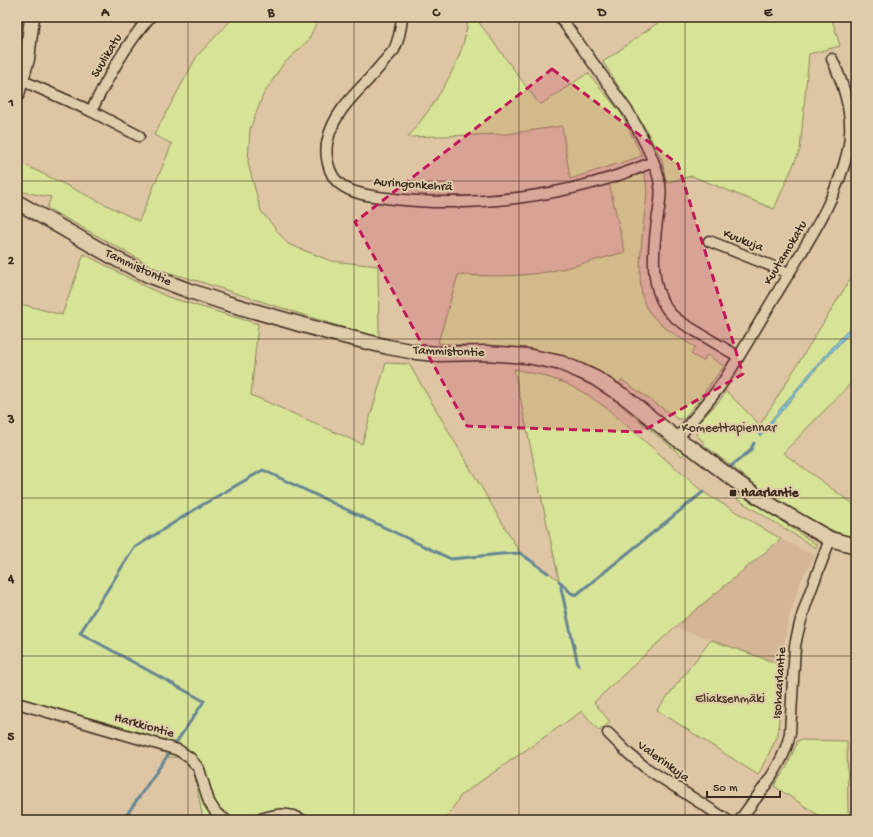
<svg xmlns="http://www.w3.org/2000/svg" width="873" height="837" font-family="'Gochi Hand',sans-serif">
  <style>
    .built { fill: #d4b596 }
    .green { fill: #d7e396; stroke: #89865a }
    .water { fill: #82c4e3; stroke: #668694 }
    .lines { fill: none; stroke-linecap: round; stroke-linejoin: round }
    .stream { stroke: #668694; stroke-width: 3 }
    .street-casing { stroke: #3b2a1e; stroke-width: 13 }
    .secondary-casing { stroke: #3b2a1e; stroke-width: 17 }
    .street { stroke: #dfccaa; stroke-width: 10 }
    .secondary { stroke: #dfccaa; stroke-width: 14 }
    .marked { fill: #c2185b; fill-opacity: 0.2; stroke: #c2185b; stroke-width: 3; stroke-dasharray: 8 5; stroke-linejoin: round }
    .grid { fill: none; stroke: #3b2a1e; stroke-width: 1; stroke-opacity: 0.55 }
    .poi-dot { fill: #3b2a1e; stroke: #dfccaa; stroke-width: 1.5 }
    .labels { text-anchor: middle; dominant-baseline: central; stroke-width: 4; stroke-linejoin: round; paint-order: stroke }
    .street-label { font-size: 13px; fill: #3b2a1e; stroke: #dfccaa }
    .park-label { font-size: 13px; fill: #4b3c2a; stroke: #dfccaa }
    .poi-label { font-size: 13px; font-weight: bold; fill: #3b2a1e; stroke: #dfccaa; text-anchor: start }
    .neatline { fill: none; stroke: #3b2a1e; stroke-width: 1.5 }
    .grid-label { font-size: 13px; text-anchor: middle; font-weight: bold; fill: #3b2a1e }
  </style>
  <rect width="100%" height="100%" fill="#dec5a4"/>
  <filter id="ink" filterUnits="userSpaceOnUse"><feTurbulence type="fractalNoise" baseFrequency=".025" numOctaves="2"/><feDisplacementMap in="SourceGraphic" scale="8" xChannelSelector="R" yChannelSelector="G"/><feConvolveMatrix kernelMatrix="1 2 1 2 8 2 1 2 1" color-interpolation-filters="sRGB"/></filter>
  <g filter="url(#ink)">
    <!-- built -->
    <path class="built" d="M781,539L815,556L801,580L790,613L784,644L782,665L675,627Z"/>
    <!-- green -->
    <g class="green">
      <path d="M234,17H319L308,41L283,64L263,95L250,129L248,163L261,211L288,244L331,261L378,266L379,337L335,325L201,282L157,269L47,208L51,197L17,191V161L139,221L172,144L154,135L197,56Z"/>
      <path d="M468,17H475L540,105L588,73L621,113L642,156L570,179L562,126L507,134L408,137C434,106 466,59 468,17Z"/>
      <path d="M655,17H834L832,19L840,46L809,54L800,150L774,209L692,176L666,183L662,160L645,128L603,62L659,22Z"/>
      <path d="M644,173C649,191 646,201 644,218C642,241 634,293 649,312C661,327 678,337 695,347L691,354L703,361L707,355L724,366L684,419H678L622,380L619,383L586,367L551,354L526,350L438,343L458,275C488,276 518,277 547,272C573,267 599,259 625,252L609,183Z"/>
      <path d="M84,254L144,286L168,297L258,324L251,395L362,444L386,363L409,364L520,553L559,580L514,369L541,375L565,383L588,395L609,410L703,492L781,539L675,627L594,702L610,722L599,731L582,711L461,795L445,820H314L301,812L297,820H203L194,771L181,757H167L176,743L17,697V303L62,315Z"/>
      <path d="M856,270V378L783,453L856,506V539C828,531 804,516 779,501L774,499L704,445L705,443L697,436L695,428C704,414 719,405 726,391L760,425Z"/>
      <path d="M607,391L686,452L682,456L606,393Z"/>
      <path d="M739,495L765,510L817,545L816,548L737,499Z"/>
      <path d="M711,640L782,665L778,735L758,775L657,710Z"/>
      <path d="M798,740L847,741L848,812H856V820H826L774,786L787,767Z"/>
    </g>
    <!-- water -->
    <path class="water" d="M856,321V326L817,368L761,436L759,435L809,374Z"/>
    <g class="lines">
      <!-- stream -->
      <g class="stream">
        <path d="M730,467L750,451L754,443"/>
        <path d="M559,581L571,593L576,595L703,492"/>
        <path d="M562,583L561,588L578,665"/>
        <path d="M176,743L204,701L80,633L134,548L202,505L263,470L451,559L501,554L520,553L548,573"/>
        <path d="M123,820L168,755"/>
      </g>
      <defs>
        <g id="street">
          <path d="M402,17C401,29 399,39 394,50C385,60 377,70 368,80C351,98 334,114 328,139C324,153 328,175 340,184C352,194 371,196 386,198C446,206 513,202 573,188C600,182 627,173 653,162"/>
          <path d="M560,17L629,113C641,135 656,160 660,185C662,197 659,209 657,221C653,251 649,290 671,314C679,322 689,327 699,333C712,341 725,349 738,356"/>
          <path d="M21,80L91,111C109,76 124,47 150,17"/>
          <path d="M91,111L139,136"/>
          <path d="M709,241L789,273"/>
          <path d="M677,439C692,420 709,402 723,382C744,349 763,316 783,283C808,241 837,199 848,150C855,119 845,87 832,59"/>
          <path d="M17,703L178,750L190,758L199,769L209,802L216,813L226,820"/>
          <path d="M608,733L629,754L646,768L727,820"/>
          <path d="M256,820C273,816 285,810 302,820"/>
          <path d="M740,820C759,793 784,766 790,733L795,646C802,607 817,576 830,539"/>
        </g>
        <g id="secondary">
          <path d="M17,94L27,59L32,17"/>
          <path d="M17,202L118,260L148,275L190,291L226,303L331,333L388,347L416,352L436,354L486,353L527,356L561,363L580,371L595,378L625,397L677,439L695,450L738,483L774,507L830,539L856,546"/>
        </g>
      </defs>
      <!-- street casing -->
      <use href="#street" class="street-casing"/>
      <!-- secondary casing -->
      <use href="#secondary" class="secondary-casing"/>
      <!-- street -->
      <use href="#street" class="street"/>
      <!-- secondary -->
      <use href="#secondary" class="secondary"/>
    </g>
  </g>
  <!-- marked area -->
  <path class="marked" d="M552,69L678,164L743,374L641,432L467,426L355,222Z"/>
  <!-- grid -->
  <path class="grid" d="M188,17V820M354,17V820M519,17V820M685,17V820M17,181H856M17,339H856M17,498H856M17,656H856"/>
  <!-- markers -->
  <rect class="poi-dot" x="729" y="489" width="8" height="8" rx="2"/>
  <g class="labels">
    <!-- street labels -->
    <g class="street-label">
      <text transform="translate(107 56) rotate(-59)">Suulikatu</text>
      <text transform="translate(413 185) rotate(4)">Auringonkehrä</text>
      <text transform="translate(743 241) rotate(21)">Kuukuja</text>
      <text transform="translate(786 253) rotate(-59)">Kuutamokatu</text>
      <text transform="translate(138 268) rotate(25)">Tammistontie</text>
      <text transform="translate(449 352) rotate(2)">Tammistontie</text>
      <text transform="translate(780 683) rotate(-86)">Isohaarlantie</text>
      <text transform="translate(144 726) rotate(16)">Harkkiontie</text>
      <text transform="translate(663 762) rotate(36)">Valerinkuja</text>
    </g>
    <!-- park labels -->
    <g class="park-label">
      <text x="729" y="428">Komeettapiennar</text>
      <text x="730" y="699">Eliaksenmäki</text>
    </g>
    <!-- poi labels -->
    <g class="poi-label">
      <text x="741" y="493">Haarlantie</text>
    </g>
  </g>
  <!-- margin -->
  <rect width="873" height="837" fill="none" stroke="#dfccaa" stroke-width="44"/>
  <!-- scale -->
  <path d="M707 791v6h73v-6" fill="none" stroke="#3b2a1e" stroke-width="2"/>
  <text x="713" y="791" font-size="12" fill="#3b2a1e" stroke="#dfccaa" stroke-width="3" paint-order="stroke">50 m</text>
  <rect x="22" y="22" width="829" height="793" class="neatline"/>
  <g class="grid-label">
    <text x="105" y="16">A</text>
    <text x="271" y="16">B</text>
    <text x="436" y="16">C</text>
    <text x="602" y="16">D</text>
    <text x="768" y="16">E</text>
    <text x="11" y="106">1</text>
    <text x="11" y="264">2</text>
    <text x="11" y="423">3</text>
    <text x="11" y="582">4</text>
    <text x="11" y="740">5</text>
  </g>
</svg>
